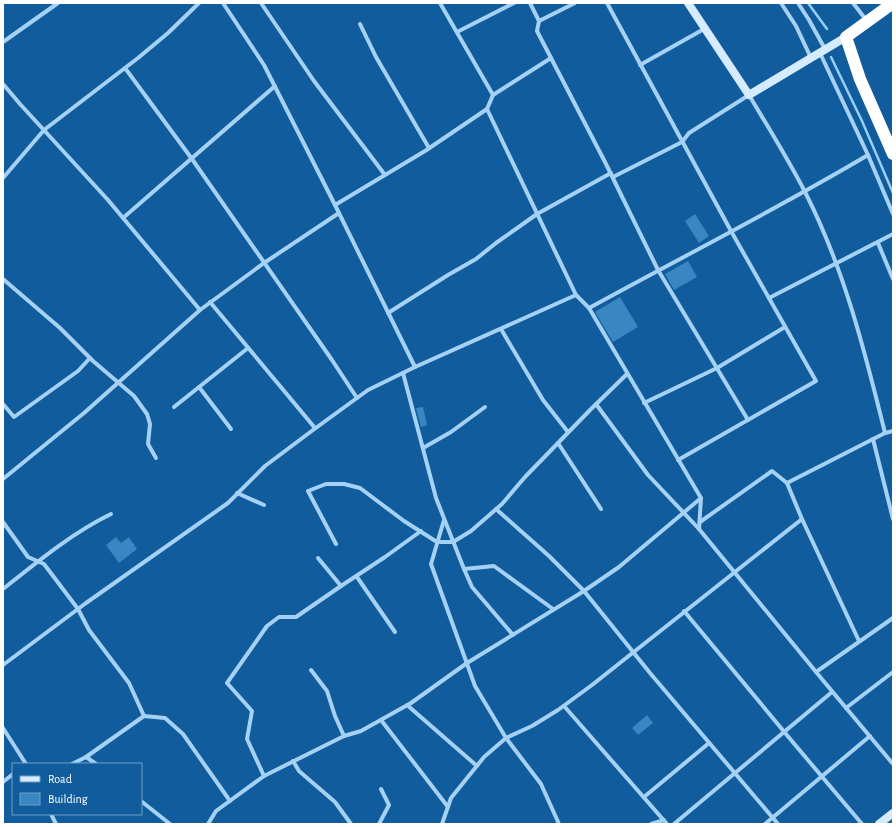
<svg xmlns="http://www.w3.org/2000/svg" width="896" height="827" font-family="'Alegreya Sans',sans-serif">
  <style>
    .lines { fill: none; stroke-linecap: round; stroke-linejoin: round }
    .stream { stroke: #96cef8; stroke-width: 2.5 }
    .building { fill: #3986c3 }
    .street { stroke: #a5d1f5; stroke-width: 4 }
    .secondary { stroke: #d5ebfe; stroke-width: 8 }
    .highway { stroke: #fff; stroke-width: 12 }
  </style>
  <rect width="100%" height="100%" fill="#105c9c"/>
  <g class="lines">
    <!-- stream -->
    <g class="stream">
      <path d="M808,3L827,29"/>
      <path d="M831,57L862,121L893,193"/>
    </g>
  </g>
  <!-- building -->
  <g class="building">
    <path d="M695,214L709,236L699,243L685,221Z"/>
    <path d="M688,261L697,277L674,290L665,274Z"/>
    <path d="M620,297L638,327L613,342L595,312Z"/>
    <path d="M423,407L427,425L421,427L416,408Z"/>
    <path d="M116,537L121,543L129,537L137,549L119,563L106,545Z"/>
    <path d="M647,715L653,723L638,735L632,728Z"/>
  </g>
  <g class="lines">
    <!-- street -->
    <g class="street">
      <path d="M223,3L264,65L335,205L415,367"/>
      <path d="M261,3L314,81L385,175"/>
      <path d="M440,3L493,95"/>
      <path d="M530,3L539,21L575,3"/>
      <path d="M607,3L731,231L816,381L678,460"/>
      <path d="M781,3L796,26L811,58"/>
      <path d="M798,3L809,20L825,49"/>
      <path d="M853,3L867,21"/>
      <path d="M539,21L537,31L605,162L658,270L748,420"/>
      <path d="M360,24L376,57L429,148"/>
      <path d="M457,32L514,3"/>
      <path d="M3,42L58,3"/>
      <path d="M820,53L868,155L893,214"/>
      <path d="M640,65L704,29"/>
      <path d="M125,68L192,159L332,360L357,398"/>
      <path d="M3,84L20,104L108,200L200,310"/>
      <path d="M487,109L493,95L551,58"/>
      <path d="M613,177L682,142L689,133L749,95C768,127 788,159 805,192C844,268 865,352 885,433"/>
      <path d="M3,178L44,130L138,58L168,33L199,3"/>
      <path d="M335,205L425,151L487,109L576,295L589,308L701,498L699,529L821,678L893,764"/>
      <path d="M123,218L275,86"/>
      <path d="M878,243L893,279"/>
      <path d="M3,279L60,328L93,361L134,396L147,414L150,424L148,444L156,458"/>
      <path d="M769,298L893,234"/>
      <path d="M210,302L315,428"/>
      <path d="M589,308C682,257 777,209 868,155"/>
      <path d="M388,313L448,275L476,259L496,243L537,214L611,173"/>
      <path d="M501,329L543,400L568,432"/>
      <path d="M403,373L436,498L464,569L472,587L513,635"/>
      <path d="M199,387L231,429"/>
      <path d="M644,403L717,368L785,327"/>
      <path d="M3,404L14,417L78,371L90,358"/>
      <path d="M596,404L648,475L699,529"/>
      <path d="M174,407L248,348"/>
      <path d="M873,439L893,519"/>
      <path d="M558,443L601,509"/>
      <path d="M423,448L451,432L485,407"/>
      <path d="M3,479L84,413L200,310L264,263L339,213"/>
      <path d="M787,483L885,433L893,431"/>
      <path d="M237,493L264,505"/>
      <path d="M496,509L549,556L584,591L650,673L778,824"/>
      <path d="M444,520L431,564L475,686L506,738L541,784L559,824"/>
      <path d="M3,522L28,557L44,564L78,609L89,630L129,683L144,716"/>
      <path d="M700,522L772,471L787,483L802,519L859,641"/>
      <path d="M336,544L308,491L326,484H344L360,488L404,521L437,542H453L471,531L502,504L525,477L590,410L627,374"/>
      <path d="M318,558L341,586L385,557L421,531"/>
      <path d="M464,569L494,566L553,609"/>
      <path d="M357,577L395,632"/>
      <path d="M3,589C37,562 72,533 111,514"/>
      <path d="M684,611L791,740L862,824"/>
      <path d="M3,665L86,603L228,503L265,466L313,430L368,390L415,367L576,295"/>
      <path d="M311,670L327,691L335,716L344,736L361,731L411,703L467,663L584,591L619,567L701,498"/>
      <path d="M816,672L893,618"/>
      <path d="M407,705L477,766"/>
      <path d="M564,706L667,824"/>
      <path d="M846,708L893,672"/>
      <path d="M381,720L448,807"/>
      <path d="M3,728L26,764"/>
      <path d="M86,757L144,716L165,718L183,734L230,801"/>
      <path d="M293,761L299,771L335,802L351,824"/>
      <path d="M72,764L86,757L96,764"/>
      <path d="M264,776L247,739L252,711L227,683L267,626L279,617H296L341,586"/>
      <path d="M3,782L13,774"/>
      <path d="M644,797L709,743"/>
      <path d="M141,801L170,824"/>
      <path d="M51,814L56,824"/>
      <path d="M208,824L216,811L264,776L344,736"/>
      <path d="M379,824L389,805L381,789"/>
      <path d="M442,824L451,798L484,757L506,738L532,726L558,710L592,685L802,519"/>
      <path d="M651,824L664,820"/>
      <path d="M674,824L832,692"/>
      <path d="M765,824L870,736"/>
    </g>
    <!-- secondary -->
    <g class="secondary">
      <path d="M688,3L749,95L846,37"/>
      <path d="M879,824L893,813"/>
    </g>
    <!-- highway -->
    <path class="highway" d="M893,3L846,37L860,79L893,154"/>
  </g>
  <!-- border -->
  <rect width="896" height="827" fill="none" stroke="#ffffff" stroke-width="8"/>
  <!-- legend -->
  <rect x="12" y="763" width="130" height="52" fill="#105c9c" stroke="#709dc4"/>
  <rect x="20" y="776" width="20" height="6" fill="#d5ebfe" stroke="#709dc4"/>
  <text x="48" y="783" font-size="12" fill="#ffffff">Road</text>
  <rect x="20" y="793" width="20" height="12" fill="#3986c3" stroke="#709dc4"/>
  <text x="48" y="803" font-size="12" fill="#ffffff">Building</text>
</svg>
